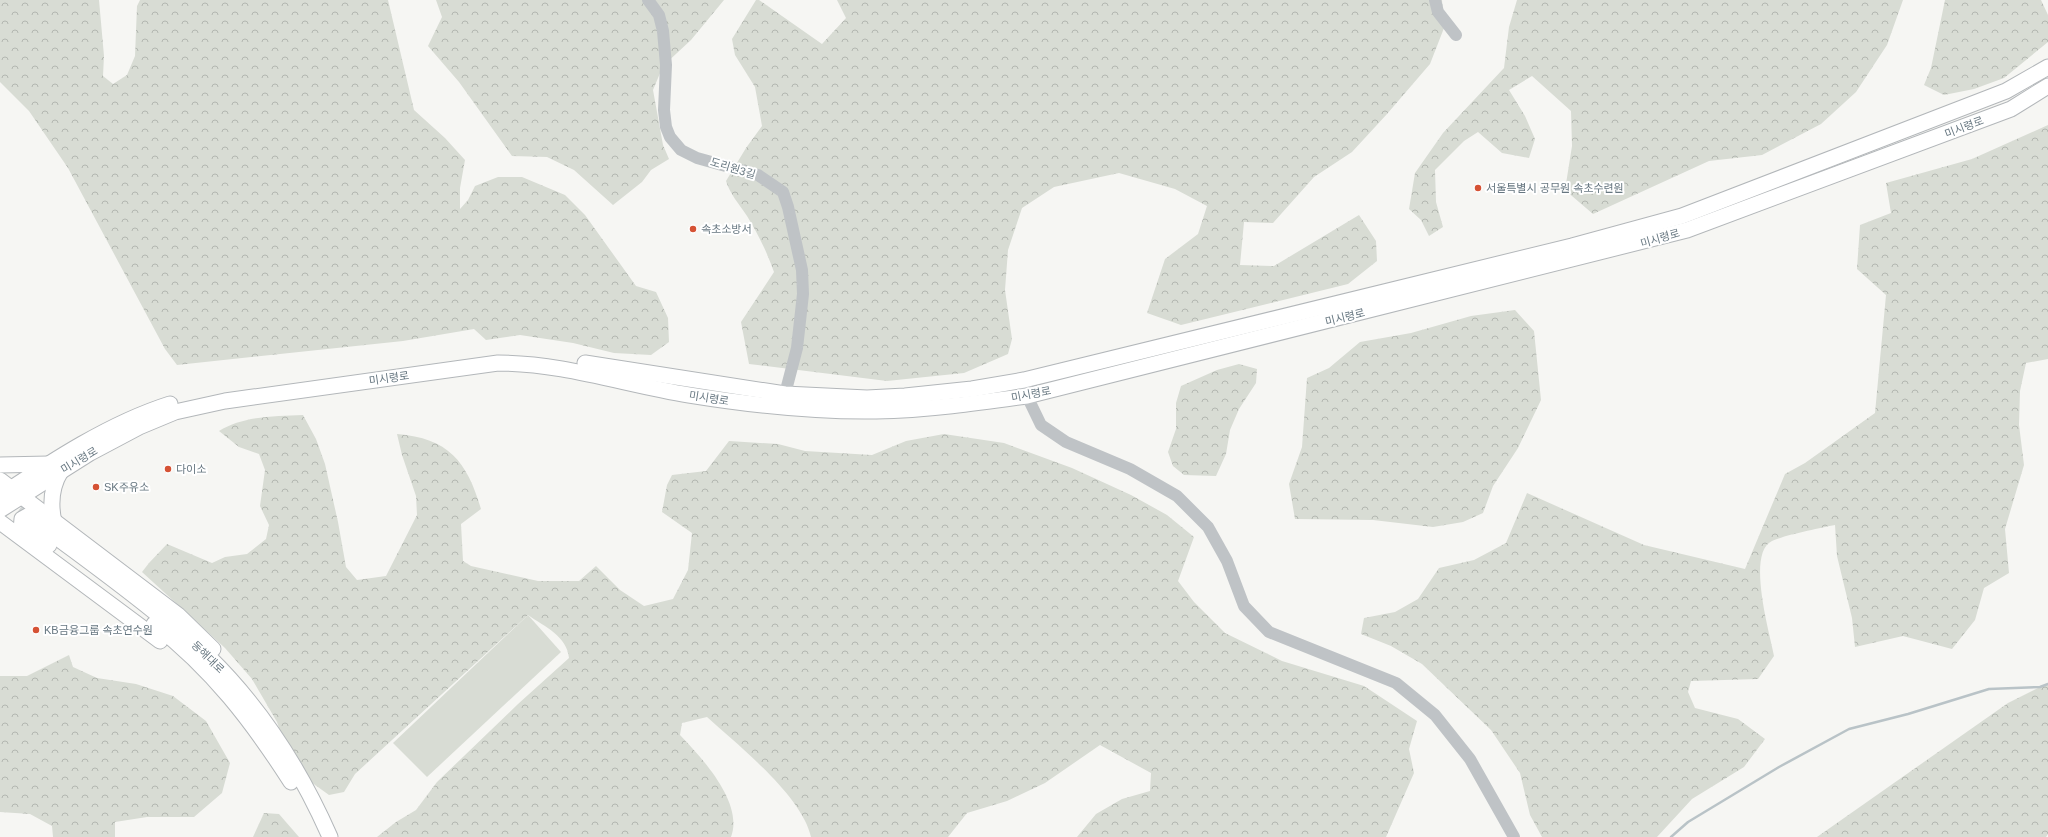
<svg xmlns="http://www.w3.org/2000/svg" width="2048" height="837" font-family="Helvetica,'Noto Sans KR',sans-serif">
  <style>
    .forest { fill: url(#forest-crowns) }
    .garden { fill: #d8dcd4 }
    .lines { fill: none; stroke-linecap: round; stroke-linejoin: round }
    .stream { stroke: #b9c3c7; stroke-width: 2.5 }
    .major-tunnel { stroke: #d2d6d6; stroke-width: 15; stroke-dasharray: 15 8; stroke-linecap: butt }
    .major-casing { stroke: #b3b7ba; stroke-width: 17 }
    .minor { stroke: #bfc3c6; stroke-width: 12 }
    .major { stroke: #fff; stroke-width: 15 }
    .poi-dot { fill: #d55234; stroke: #fff; stroke-width: 1.5 }
    .labels { text-anchor: middle; dominant-baseline: central; stroke-width: 4; stroke-linejoin: round; paint-order: stroke }
    .street-label { font-size: 11px; fill: #677781; stroke: #fff }
    .poi-label { font-size: 11px; fill: #677781; stroke: #fff; text-anchor: start }
  </style>
  <defs>
    <pattern id="forest-crowns" width="20" height="18" patternUnits="userSpaceOnUse"><rect width="20" height="18" fill="#d8dcd4"/><path d="M2 6a3 3 0 1 1 6 0M12 15a3 3 0 1 1 6 0" fill="none" stroke="#b3b7b1"/></pattern>
  </defs>
  <rect width="100%" height="100%" fill="#f6f6f3"/>
  <!-- forest -->
  <g class="forest">
    <path d="M0,0H99L104,56L103,76L113,84L127,75L135,56L137,6L140,0H388L414,110L445,138L465,160L460,188V209L468,200L475,186L498,177H522L565,195L585,215L636,286L656,292L668,318L669,342L651,355L614,353L573,343L520,335L486,340L474,329L403,341L177,365L165,349L68,168L29,111L0,82Z"/>
    <path d="M436,0H724L691,40L663,66L653,90L663,145L669,159L651,170L642,182L613,205L574,170L547,157L512,156L459,82L428,46L442,17Z"/>
    <path d="M756,0H759L822,44L846,18L837,0H1442L1444,28L1430,64L1387,114L1352,152L1314,177L1273,223L1244,222L1240,265L1274,266L1359,215L1376,241L1377,261L1348,284L1181,325L1147,313L1165,259L1198,234L1207,206L1175,189L1119,173L1054,187L1022,208L1008,250L1005,290L1012,339L1008,354L964,373L887,381L749,364L741,322L774,272C767,252 758,234 747,216C739,204 730,194 726,181L746,148L762,126L755,87L735,55L732,39Z"/>
    <path d="M1517,0H1903L1887,45L1856,92L1821,124L1762,155L1709,161L1593,214L1565,190L1572,146L1571,111L1532,76L1509,90L1525,116L1535,139L1529,158L1502,153L1478,132L1464,141L1435,170L1436,202L1443,227L1429,236L1421,220L1409,209L1415,173L1443,133L1504,68L1509,27Z"/>
    <path d="M1945,0H2041L2048,15V42L2004,78L1974,89L1944,95L1924,85L1931,68Z"/>
    <path d="M2048,125V359L2026,363L2020,391L2019,425L2024,465L2005,529L2009,573L1984,588L1975,620L1952,649L1903,636L1855,647L1852,618L1837,556L1835,525C1820,528 1785,535 1772,541C1746,553 1770,634 1774,656L1758,679L1691,681L1688,692L1695,708L1738,719L1765,739L1744,767L1692,799L1657,837H1542L1530,815L1520,773L1491,730L1422,664L1391,646L1361,634L1364,618L1395,612L1418,599L1439,568L1474,560L1506,543L1527,493L1644,545L1745,569L1785,474L1805,463L1875,413L1886,295L1857,269L1860,225L1891,213L1886,183L1972,159Z"/>
    <path d="M1515,310L1534,331L1541,400L1518,448L1493,486L1483,513L1463,522L1433,527L1373,520L1295,519L1289,484L1302,447L1307,378L1329,368L1360,342L1411,333L1471,316Z"/>
    <path d="M1239,364L1257,369L1256,383L1239,409L1230,430L1226,454L1216,476L1184,475L1173,466L1168,452L1176,429V403L1181,386L1217,370Z"/>
    <path d="M303,415L316,439L325,464L338,522L346,567L357,580L386,576L417,515L416,496L402,455L397,434C448,438 467,461 481,509L461,524L463,561L471,566L538,581H579L596,566L620,590L644,606L673,599L688,570L692,533L662,512L667,485L672,475L706,471L729,441L778,444L805,451L872,455L906,441L944,434L1004,443L1072,468L1131,495L1167,515L1194,537L1178,581L1194,602L1225,633L1282,661L1364,686L1417,721L1409,749L1414,773L1386,837H1077L1096,814L1122,799L1150,791L1151,773L1100,745L1045,783L1007,801L967,813L948,837H811C802,796 738,745 707,717L682,723L680,735C702,758 744,803 731,837H377L396,822L416,810L437,782L518,704L569,658C567,636 545,627 528,615L355,774L344,792L329,795L311,782L286,748L277,722L252,679L225,648L142,572L149,563L167,544L212,563L225,557L247,554L266,539L269,525L260,506L265,470L259,454L239,447L219,431C243,416 275,416 303,415Z"/>
    <path d="M69,655L73,667L97,678L136,684L173,696L206,721L230,763L222,793L194,817H147L115,822V837H53L52,826L30,814L0,812V676H27Z"/>
    <path d="M2048,683V834L2046,837H1817L2008,703Z"/>
    <path d="M264,813L279,814L299,837H253Z"/>
  </g>
  <!-- garden -->
  <path class="garden" d="M528,615L561,652L427,777L393,743Z"/>
  <g class="lines">
    <!-- stream -->
    <path class="stream" d="M1671,837L1688,822L1779,767L1849,729L1908,714L1989,689L2040,687L2048,684"/>
    <!-- major-tunnel -->
    <path class="major-tunnel" d="M0,497L36,522"/>
    <defs>
      <g id="major">
        <path d="M585,363L785,394L867,398L905,396L972,389L1024,380L1572,246L1682,216L2006,91L2048,67"/>
        <path d="M0,465L49,464"/>
        <path d="M0,480L178,615L213,649"/>
        <path d="M0,496C52,461 110,423 170,404"/>
        <path d="M0,510L90,453L139,427L175,412L225,401L498,363C564,363 626,385 689,395C751,405 814,412 876,411C927,410 977,403 1027,396L1687,230L2011,109L2048,86"/>
        <path d="M0,522L160,641"/>
        <path d="M36,522C77,553 118,582 157,614C175,628 193,641 209,657C260,707 301,771 330,837"/>
        <path d="M54,522C50,504 51,487 61,471"/>
        <path d="M27,529L49,545"/>
        <path d="M24,539L21,530L22,519L31,514L41,512"/>
        <path d="M154,624C212,669 252,721 291,782"/>
      </g>
    </defs>
    <!-- major casing -->
    <use href="#major" class="major-casing"/>
    <!-- minor -->
    <g class="minor">
      <path d="M648,0L659,15L663,31L666,65L664,110L666,127L670,137L681,150L697,158L758,175L783,192L788,207L802,270L803,294L797,348L785,394"/>
      <path d="M1435,0L1438,12L1456,35"/>
      <path d="M1026,388L1027,396L1041,425L1066,442L1130,469L1177,496L1208,527L1227,561L1244,606L1269,632L1396,683L1435,715L1470,759L1514,837"/>
    </g>
    <!-- major -->
    <use href="#major" class="major"/>
  </g>
  <!-- markers -->
  <g class="poi-dot">
    <circle cx="1478" cy="188" r="4"/>
    <circle cx="693" cy="229" r="4"/>
    <circle cx="168" cy="469" r="4"/>
    <circle cx="96" cy="487" r="4"/>
    <circle cx="36" cy="630" r="4"/>
  </g>
  <g class="labels">
    <!-- street labels -->
    <g class="street-label">
      <text transform="translate(1964 127) rotate(-21)">미시령로</text>
      <text transform="translate(733 168) rotate(17)">도리원3길</text>
      <text transform="translate(1660 238) rotate(-16)">미시령로</text>
      <text transform="translate(1345 317) rotate(-14)">미시령로</text>
      <text transform="translate(389 378) rotate(-8)">미시령로</text>
      <text transform="translate(1031 394) rotate(-11)">미시령로</text>
      <text transform="translate(709 398) rotate(9)">미시령로</text>
      <text transform="translate(79 460) rotate(-31)">미시령로</text>
      <text transform="translate(208 657) rotate(44)">동해대로</text>
    </g>
    <!-- poi labels -->
    <g class="poi-label">
      <text x="1486" y="188">서울특별시 공무원 속초수련원</text>
      <text x="701" y="229">속초소방서</text>
      <text x="176" y="469">다이소</text>
      <text x="104" y="487">SK주유소</text>
      <text x="44" y="630">KB금융그룹 속초연수원</text>
    </g>
  </g>
</svg>
